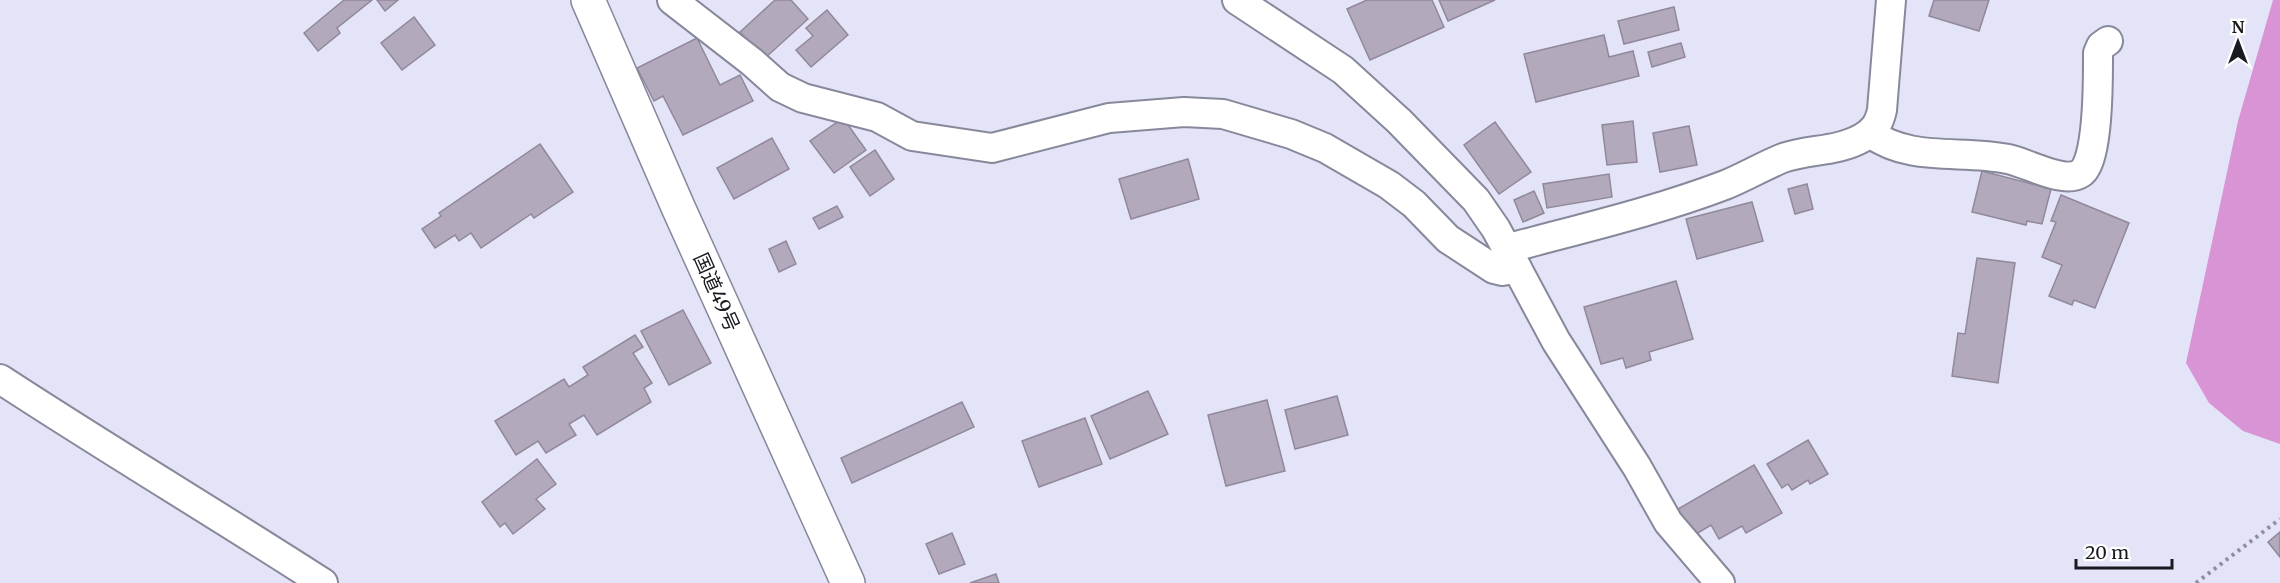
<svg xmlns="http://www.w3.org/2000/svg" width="2280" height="583" font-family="Merriweather,'Noto Sans JP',serif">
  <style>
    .forest { fill: #d894d5 }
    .building { fill: #b2a9bc; stroke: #91889a; stroke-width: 1.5 }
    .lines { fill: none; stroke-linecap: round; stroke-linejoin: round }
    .minor-casing { stroke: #88889b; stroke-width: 32 }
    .trunk-casing { stroke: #88889b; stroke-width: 36 }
    .path { stroke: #8e8e9d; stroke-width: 4; stroke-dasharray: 3 4.5; stroke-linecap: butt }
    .minor { stroke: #fff; stroke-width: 28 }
    .trunk { stroke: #fff; stroke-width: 33 }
    .labels { text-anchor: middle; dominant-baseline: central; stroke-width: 4.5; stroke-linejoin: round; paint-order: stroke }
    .street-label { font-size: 20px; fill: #191920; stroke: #fff }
  </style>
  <rect width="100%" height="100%" fill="#e4e4f9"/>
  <!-- forest -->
  <path class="forest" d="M2273,0H2280V444L2243,431L2209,403L2186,363L2238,121Z"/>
  <!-- building -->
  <g class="building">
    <path d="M344,0H372L337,28L340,33L318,51L304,33Z"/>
    <path d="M377,0H398L385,11Z"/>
    <path d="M775,0H791L808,19L764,59L740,32Z"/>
    <path d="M1367,0H1432L1444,27L1370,60L1347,9Z"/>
    <path d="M1439,0H1495L1448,21Z"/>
    <path d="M1934,0H1989L1979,31L1929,16Z"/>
    <path d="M1674,7L1679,30L1624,44L1618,21Z"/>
    <path d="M827,10L848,35L811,67L796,50L813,36L806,28Z"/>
    <path d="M414,17L435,45L402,70L381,43Z"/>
    <path d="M1604,35L1609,57L1633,51L1639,76L1536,102L1524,54Z"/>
    <path d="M697,38L720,85L740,75L753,101L683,135L663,96L654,101L637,68Z"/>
    <path d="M1681,43L1685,57L1652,67L1648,52Z"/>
    <path d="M843,118L866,150L834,173L810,141Z"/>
    <path d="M1633,121L1637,162L1607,165L1602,125Z"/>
    <path d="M1495,122L1531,172L1499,194L1464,145Z"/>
    <path d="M1689,126L1697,165L1660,172L1653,133Z"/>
    <path d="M772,138L789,169L734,199L717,168Z"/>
    <path d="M540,144L573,192L534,218L531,214L481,248L471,233L459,241L455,235L435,248L422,229L441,216L439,213Z"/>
    <path d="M875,150L894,179L870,196L850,167Z"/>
    <path d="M1188,159L1199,199L1131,219L1119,179Z"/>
    <path d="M1982,171L2051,189L2042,224L2027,221L2026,225L1972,212Z"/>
    <path d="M1609,174L1612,197L1547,208L1543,184Z"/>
    <path d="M1807,184L1813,209L1795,214L1788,189Z"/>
    <path d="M1534,191L1544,213L1523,222L1514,200Z"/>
    <path d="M2061,195L2129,223L2095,308L2074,300L2072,305L2049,296L2062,265L2042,257L2056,222L2051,221Z"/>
    <path d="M1752,202L1763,241L1697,259L1686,219Z"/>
    <path d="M837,206L843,217L819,229L813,218Z"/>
    <path d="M786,241L796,264L779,272L769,249Z"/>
    <path d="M1977,258L2015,263L1998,383L1952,376L1958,333L1965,334Z"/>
    <path d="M1676,281L1693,339L1649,352L1651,360L1626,368L1623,358L1601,364L1584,307Z"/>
    <path d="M683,310L711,363L669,385L641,331Z"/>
    <path d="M635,335L643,347L633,353L652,383L644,388L651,402L597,435L584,415L569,424L576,435L546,453L538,441L516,455L495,421L564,379L569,387L588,375L583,367Z"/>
    <path d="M1148,391L1168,434L1110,459L1091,416Z"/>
    <path d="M1337,396L1348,435L1295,449L1285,410Z"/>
    <path d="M1267,400L1285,471L1226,486L1208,415Z"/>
    <path d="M962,402L974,427L852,483L841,458Z"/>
    <path d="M1085,418L1102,464L1039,487L1022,441Z"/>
    <path d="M1808,440L1828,474L1810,484L1808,480L1792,490L1788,484L1782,488L1767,464Z"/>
    <path d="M537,459L556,484L536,499L545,509L513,534L505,523L500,527L482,502Z"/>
    <path d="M1754,465L1782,513L1746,533L1742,526L1719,539L1711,525L1693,536L1678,509Z"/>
    <path d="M2280,532V557L2268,542Z"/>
    <path d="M952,533L965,564L939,574L926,544Z"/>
    <path d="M996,574L999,583H970Z"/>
  </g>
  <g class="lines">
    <defs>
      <g id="minor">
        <path d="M672,0L752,62L780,87L803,98L877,117L912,136L992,148L1109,118L1184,112L1223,114L1291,134L1325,148L1389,185L1414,204L1448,239L1494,269L1502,271L1517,268"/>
        <path d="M1237,0L1343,70L1399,121L1476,200L1496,229L1556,341L1637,467L1668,522L1720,583"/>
        <path d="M1870,133C1911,163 1961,149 2008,159C2028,163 2064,185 2081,173C2099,161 2098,76 2098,53L2101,46L2108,41"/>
        <path d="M1506,249C1579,229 1654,212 1725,185C1745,177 1763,166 1783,158C1809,149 1837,152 1862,138C1874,131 1879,124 1882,110L1891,0"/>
        <path d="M0,379C107,449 216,514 323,583"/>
      </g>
      <path id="trunk" d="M588,0L678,207L848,583"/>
    </defs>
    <!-- minor casing -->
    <use href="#minor" class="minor-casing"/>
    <!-- trunk casing -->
    <use href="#trunk" class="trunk-casing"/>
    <!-- path -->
    <path class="path" d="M2196,583L2280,519"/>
    <!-- minor -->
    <use href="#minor" class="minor"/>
    <!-- trunk -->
    <use href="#trunk" class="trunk"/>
  </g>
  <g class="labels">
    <!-- street labels -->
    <g class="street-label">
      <text transform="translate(717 292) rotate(66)">国道49号</text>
    </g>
  </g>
  <!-- north arrow -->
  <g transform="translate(2238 42)" stroke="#ffffff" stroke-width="4.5" paint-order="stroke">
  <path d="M0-4.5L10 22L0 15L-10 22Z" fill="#191920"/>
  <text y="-9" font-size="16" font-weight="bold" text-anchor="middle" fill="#191920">N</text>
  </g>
  <!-- scale -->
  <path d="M2076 559v9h96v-9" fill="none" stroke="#191920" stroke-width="3"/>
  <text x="2085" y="559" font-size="18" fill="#191920" stroke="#ffffff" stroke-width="4.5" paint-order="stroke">20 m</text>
</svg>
